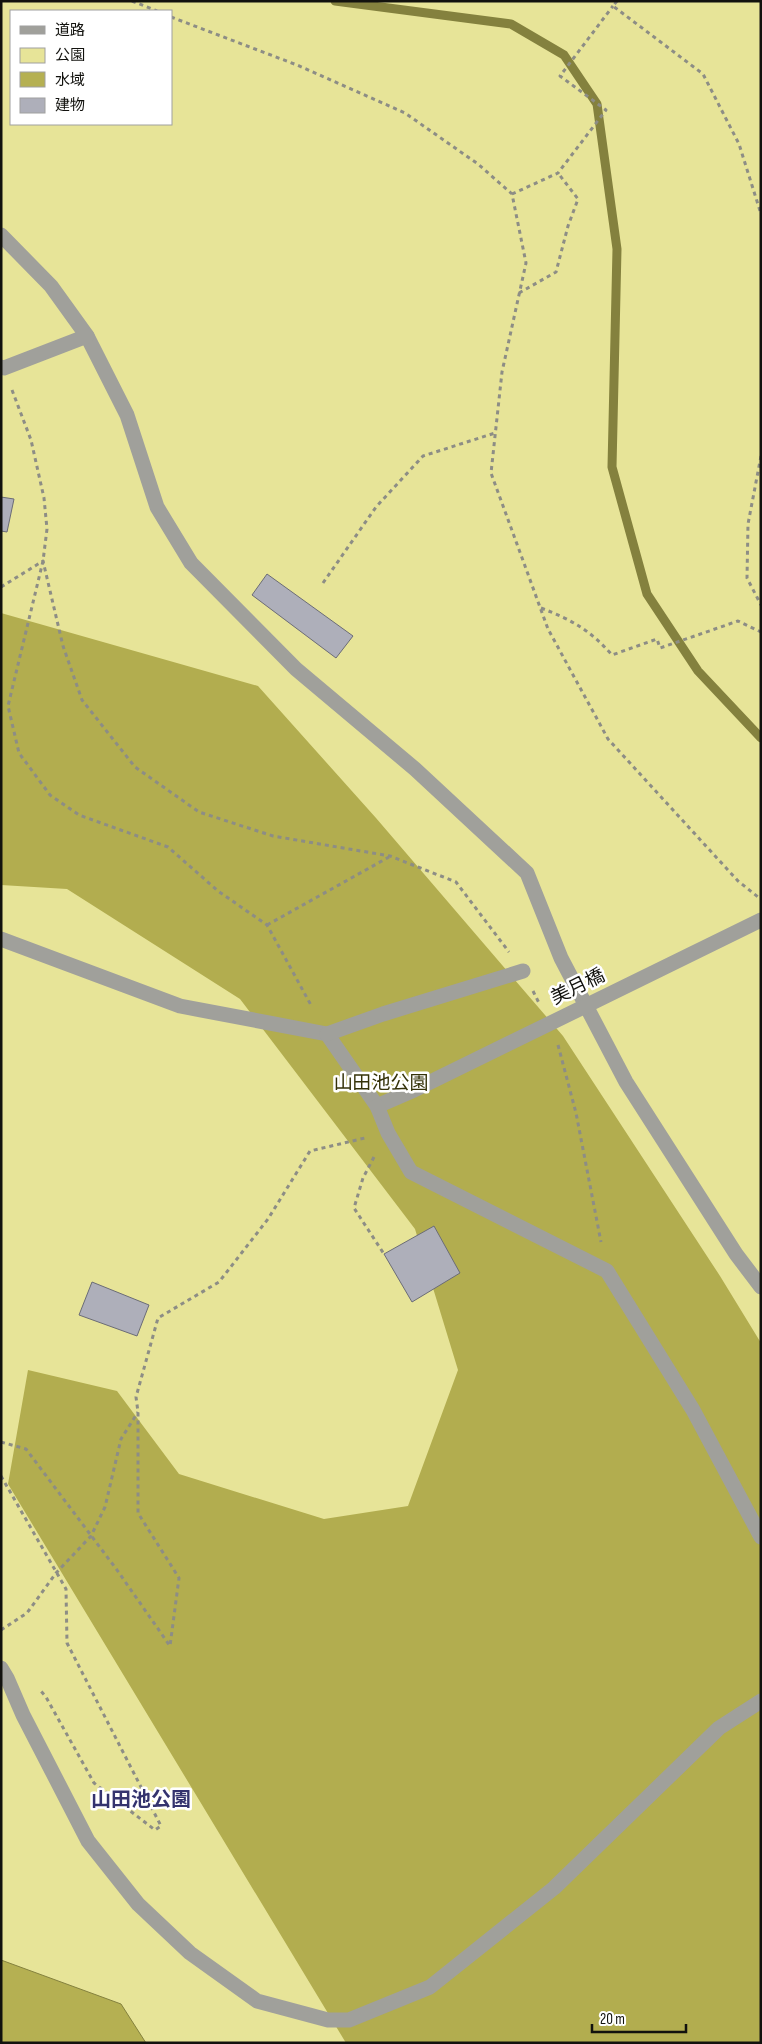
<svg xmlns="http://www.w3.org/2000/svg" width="762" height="2044" font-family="'Sofia Sans Condensed','Noto Sans JP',sans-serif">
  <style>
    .green { fill: #e7e498; fill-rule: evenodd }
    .forest { fill: #b2ad4f }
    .water { fill: #b5b052; stroke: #84813e }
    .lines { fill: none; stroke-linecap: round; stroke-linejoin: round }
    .stream { stroke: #84813e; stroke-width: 9 }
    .building { fill: #aeafba; stroke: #6b6c76 }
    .path { stroke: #8d8d85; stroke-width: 3; stroke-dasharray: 4 4; stroke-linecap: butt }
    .minor { stroke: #a0a09b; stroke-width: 15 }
    .labels { text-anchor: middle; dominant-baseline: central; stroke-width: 5; stroke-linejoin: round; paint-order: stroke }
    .street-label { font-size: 19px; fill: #12120e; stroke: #fff }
    .park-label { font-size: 19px; fill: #353209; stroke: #fff }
    .neighbourhood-label { font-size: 20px; font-weight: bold; fill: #34336e; stroke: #fff }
  </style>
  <rect width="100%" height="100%" fill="#efefe3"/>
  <!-- green -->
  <path class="green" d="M1,1H761V2043H1ZM11,11H171V124H11Z"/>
  <!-- forest -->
  <path class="forest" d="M1,613L258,686L376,818L563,1036L720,1276L761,1343V2043H346L8,1484L28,1370L117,1391L179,1474L324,1519L408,1506L458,1370L415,1229L240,999L67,889L1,885Z"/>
  <!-- water -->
  <path class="water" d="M1,1960L121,2004L146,2043H1Z"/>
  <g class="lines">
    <!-- stream -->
    <path class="stream" d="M335,1L511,24L564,55L597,104L617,249L612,467L647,594L698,671L761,738"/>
  </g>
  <!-- building -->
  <g class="building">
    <path d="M1,497L14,499L7,532L1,531Z"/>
    <path d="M267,574L353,636L336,658L252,595Z"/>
    <path d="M434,1226L460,1273L412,1302L384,1254Z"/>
    <path d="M92,1282L149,1305L137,1336L79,1315Z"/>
  </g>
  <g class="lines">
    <!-- path -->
    <g class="path">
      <path d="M132,1L157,11"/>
      <path d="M617,1L613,6L703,74L739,144L761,214"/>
      <path d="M171,17L297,65L405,113L478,164L512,194L526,263L502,372L491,473L548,629L608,739L738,881L758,897"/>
      <path d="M512,194L558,173L606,110L560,76L613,6"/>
      <path d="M519,293L556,272L568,226L578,199L558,173"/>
      <path d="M12,390L31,440L44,498L47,529L43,561L8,706L19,753L50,795L79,815L168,847L218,891L267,925L312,1007"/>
      <path d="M761,456L748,524L747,578L761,605"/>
      <path d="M323,583L376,507L423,456L495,433"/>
      <path d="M1,587L43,561L63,646L82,700L135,767L199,812L273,836L390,856L456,882L509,952"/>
      <path d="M541,608C572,620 590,630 612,655L657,639L660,648L738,621L761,632"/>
      <path d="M267,925L389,857"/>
      <path d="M533,991L539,1003"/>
      <path d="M558,1045L576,1113L601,1242"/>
      <path d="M374,1157L363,1178L354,1208L384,1254"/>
      <path d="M1,1442L26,1449L117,1570L170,1646L179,1578L138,1513V1412L136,1397L158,1318L219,1282L268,1219L310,1151L365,1138"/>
      <path d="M1,1476L66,1589L67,1643L161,1826L155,1830L94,1783L46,1697L40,1690"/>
      <path d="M1,1630L27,1613L56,1573L91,1536L105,1507L121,1439L138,1412"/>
    </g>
    <!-- minor -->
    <g class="minor">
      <path d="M1,235L51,286L87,336L127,415L157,507L191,563L296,669L415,769L527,873L561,958L626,1082L736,1254L761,1287"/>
      <path d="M1,367L4,368L87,336"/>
      <path d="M1,939L180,1006L327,1034L377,1106L414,1090L761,920"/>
      <path d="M327,1034L383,1014L523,971"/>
      <path d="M377,1106L388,1133L411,1172L607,1271L693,1410L761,1537"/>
      <path d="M1,1668L7,1678L23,1715L88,1841L138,1904L190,1953L257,2001L328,2020H349L430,1987L554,1888L719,1728L761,1701"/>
    </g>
  </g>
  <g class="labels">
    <!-- street labels -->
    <g class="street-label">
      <text transform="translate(578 987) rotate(-26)">美月橋</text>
    </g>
    <!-- park labels -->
    <g class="park-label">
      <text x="381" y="1083">山田池公園</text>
    </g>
    <!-- neighbourhood labels -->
    <g class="neighbourhood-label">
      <text x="141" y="1800">山田池公園</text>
    </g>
  </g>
  <!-- border -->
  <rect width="762" height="2044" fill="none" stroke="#12120e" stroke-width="5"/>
  <!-- legend -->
  <rect x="10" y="10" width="162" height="115" fill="#ffffff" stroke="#a0a09f"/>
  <rect x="20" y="26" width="25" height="8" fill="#a0a09b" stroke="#a0a09f"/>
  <text x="55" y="35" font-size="15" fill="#12120e">道路</text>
  <rect x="20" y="48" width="25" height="15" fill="#e7e498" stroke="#a0a09f"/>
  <text x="55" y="60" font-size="15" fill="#12120e">公園</text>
  <rect x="20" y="72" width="25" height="15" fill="#b5b052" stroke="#a0a09f"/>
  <text x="55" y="85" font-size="15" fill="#12120e">水域</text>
  <rect x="20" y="98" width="25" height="15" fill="#aeafba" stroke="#a0a09f"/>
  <text x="55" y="110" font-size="15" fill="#12120e">建物</text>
  <!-- scale -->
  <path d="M592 2024v8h94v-8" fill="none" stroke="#12120e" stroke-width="2.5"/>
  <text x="600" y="2024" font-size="15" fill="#12120e" stroke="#ffffff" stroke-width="4" paint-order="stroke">20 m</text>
</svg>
